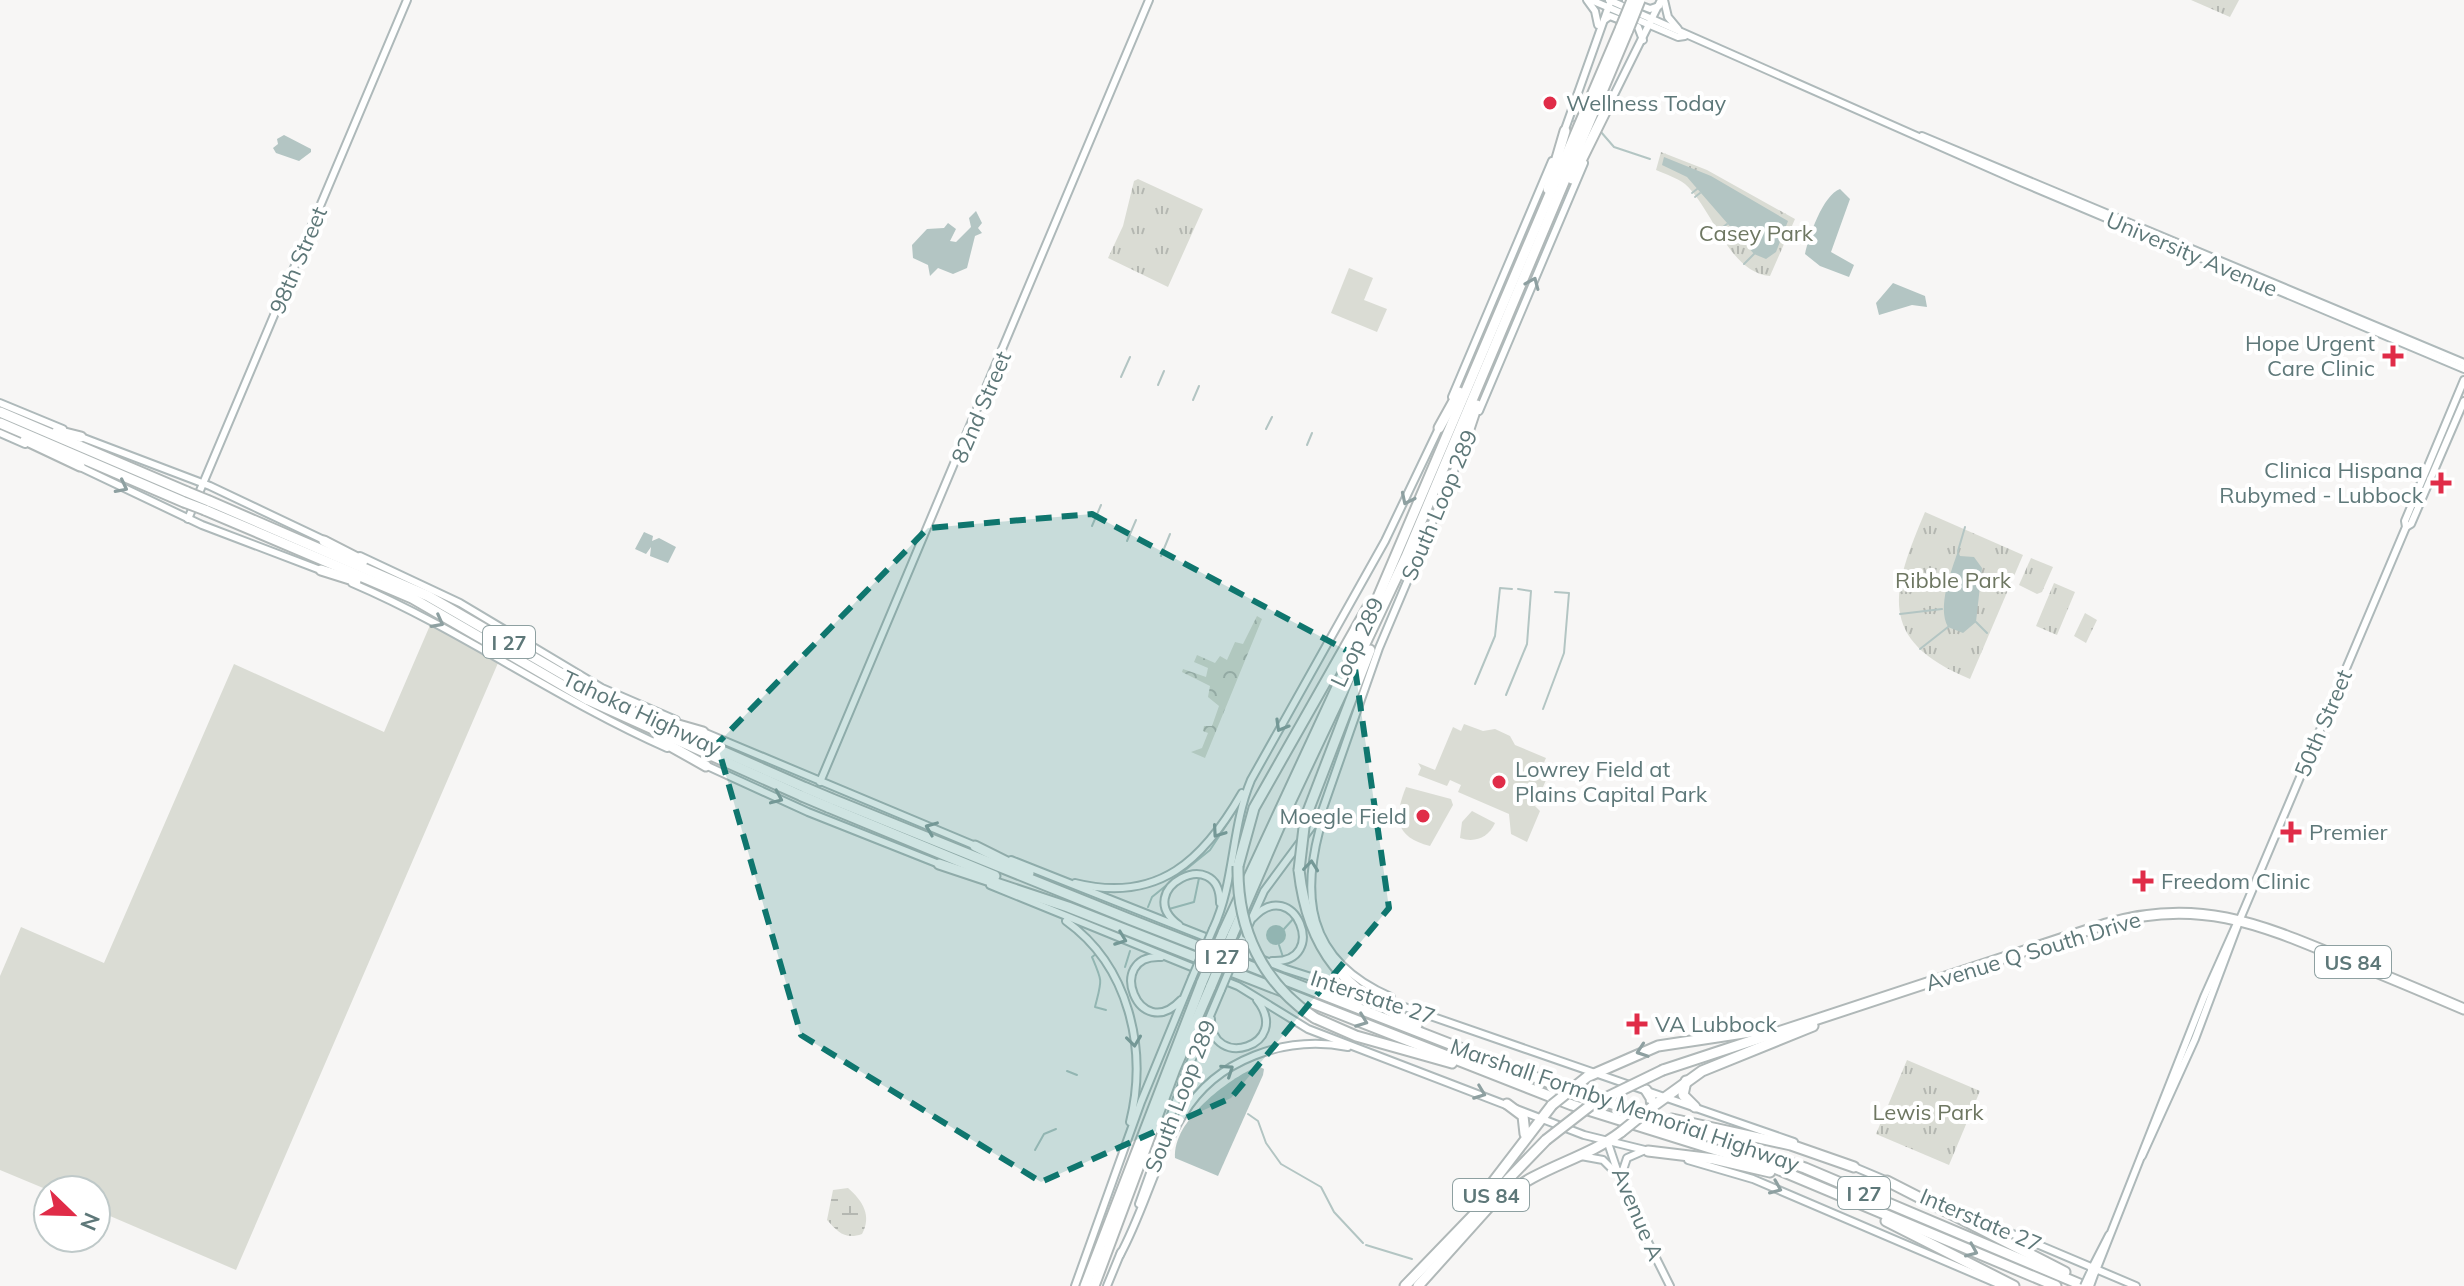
<svg xmlns="http://www.w3.org/2000/svg" width="2464" height="1286" font-family="Mulish,sans-serif">
  <style>
    .grass { fill: #dadcd4 }
    .forest { fill: url(#forest-crowns) }
    .wetland { fill: url(#wetland-marsh) }
    .park { fill: url(#park-tufts) }
    .water { fill: #b3c5c3 }
    .lines { fill: none; stroke-linecap: round; stroke-linejoin: round }
    .stream { stroke: #b3c5c3; stroke-width: 2 }
    .secondary-casing { stroke: #aeb9ba; stroke-width: 10 }
    .highway-casing { stroke: #b0b8b8; stroke-width: 13 }
    .secondary { stroke: #fff; stroke-width: 6 }
    .highway { stroke: #fff; stroke-width: 9 }
    .secondary-bridge-casing { stroke: #aeb9ba; stroke-width: 10; stroke-linecap: butt }
    .highway-bridge-casing { stroke: #b0b8b8; stroke-width: 13; stroke-linecap: butt }
    .secondary-bridge { stroke: #fff; stroke-width: 6 }
    .highway-bridge { stroke: #fff; stroke-width: 9 }
    .oneway { stroke: #8ea0a1 }
    .marked { fill: #0f766e; fill-opacity: 0.2; stroke: #0f766e; stroke-width: 6; stroke-dasharray: 16 10; stroke-linejoin: round }
    .poi-dot { fill: #e02c48; stroke: #fff; stroke-width: 3 }
    .labels { text-anchor: middle; dominant-baseline: central; stroke-width: 8; stroke-linejoin: round; paint-order: stroke }
    .shield { fill: #fff; stroke: #8ea0a1; stroke-width: 2 }
    .shield-label { font-size: 20px; font-weight: bold; fill: #5e7879 }
    .poi-label { font-size: 22px; fill: #5e7879; stroke: #fff; text-anchor: start }
    .park-label { font-size: 22px; fill: #6e7762; stroke: #fff }
    .street-label { font-size: 22px; fill: #5e7879; stroke: #fff }
  </style>
  <defs>
    <pattern id="forest-crowns" width="20" height="18" patternUnits="userSpaceOnUse" patternTransform="scale(2)"><rect width="20" height="18" fill="#dadcd4"/><path d="M2 6a3 3 0 1 1 6 0M12 15a3 3 0 1 1 6 0" fill="none" stroke="#b4b7b1"/></pattern>
    <pattern id="wetland-marsh" width="20" height="14" patternUnits="userSpaceOnUse" patternTransform="scale(2)"><rect width="20" height="14" fill="#dadcd4"/><path d="M1 5h8M5 5V1M11 12h8M15 12V8" fill="none" stroke="#b4b7b1"/></pattern>
    <pattern id="park-tufts" width="24" height="20" patternUnits="userSpaceOnUse" patternTransform="scale(2)"><rect width="24" height="20" fill="#dadcd4"/><path d="M3 7l-1-3M5 7V3M7 7l1-3M15 17l-1-3M17 17v-4M19 17l1-3" fill="none" stroke="#b4b7b1"/></pattern>
  </defs>
  <rect width="100%" height="100%" fill="#f7f6f5"/>
  <!-- grass -->
  <g class="grass">
    <path d="M1349,268L1373,278L1364,300L1387,309L1377,332L1331,313Z"/>
    <path d="M431,623L498,663L236,1270L96,1210V1190H48L0,1170V976L21,927L104,963L234,664L384,732Z"/>
    <path d="M1464,724L1483,731L1495,729L1510,736L1515,745L1546,758L1538,776L1546,780L1535,806L1540,811L1527,842L1511,834L1509,814L1458,792L1461,785L1450,780L1447,786L1418,775L1421,768L1418,763L1435,770L1453,727L1461,731Z"/>
    <path d="M1406,787L1451,799L1453,805L1430,846C1394,837 1394,817 1406,787Z"/>
    <path d="M1472,811L1495,823C1488,838 1475,843 1460,838L1462,822Z"/>
  </g>
  <!-- forest -->
  <path class="forest" d="M1257,616L1262,619L1205,758L1191,752L1202,748L1208,733L1203,731L1204,726H1212L1219,706L1208,697L1210,686L1182,672L1183,669L1206,677L1208,668L1194,662L1197,655L1215,663L1220,656L1227,660L1235,642L1243,644Z"/>
  <!-- wetland -->
  <path class="wetland" d="M848,1188C863,1201 872,1216 862,1234C845,1240 838,1232 827,1220L833,1190Z"/>
  <!-- park -->
  <g class="park">
    <path d="M2191,0H2239L2230,17Z"/>
    <path d="M1661,152L1707,170L1795,219L1770,276C1728,272 1713,209 1685,184C1677,178 1665,174 1656,170Z"/>
    <path d="M1138,179L1203,209L1168,287L1108,258L1123,226L1134,181Z"/>
    <path d="M1925,512L2023,555L1970,679C1875,640 1892,590 1925,512Z"/>
    <path d="M2031,558L2053,567L2042,592L2037,594L2019,585Z"/>
    <path d="M2054,583L2075,592L2057,635L2036,626Z"/>
    <path d="M2085,613L2097,620L2086,643L2074,636Z"/>
    <path d="M1907,1060L1980,1091L1949,1165L1876,1134Z"/>
  </g>
  <!-- water -->
  <g class="water">
    <path d="M284,135L311,149V152L299,161L276,153L273,148L278,144L277,139Z"/>
    <path d="M1664,157L1711,176L1788,221L1776,252L1766,259L1754,254L1687,177L1662,165Z"/>
    <path d="M1840,189L1850,199L1831,252L1854,265L1849,277L1820,266L1805,254C1809,236 1823,195 1840,189Z"/>
    <path d="M976,211L982,223L978,228L982,233L975,236L967,268L953,274L938,268L930,276L928,265L913,258L912,245L927,229L944,228L948,223L956,229L950,241L956,242L971,227L969,218Z"/>
    <path d="M1893,283L1925,296L1927,307L1912,305L1879,315L1876,303Z"/>
    <path d="M644,532L653,536L652,541L659,538L676,547L668,563L650,556L651,547L646,554L635,549Z"/>
    <path d="M1958,551L1960,556L1974,557L1982,568L1976,622L1963,633L1948,627C1937,607 1951,572 1958,551Z"/>
    <circle cx="1276" cy="935" r="10"/>
    <path d="M1258,1066L1264,1069L1263,1075L1218,1176L1175,1158C1172,1121 1228,1079 1258,1066Z"/>
  </g>
  <g class="lines">
    <!-- stream -->
    <g class="stream">
      <path d="M1574,121H1575"/>
      <path d="M1601,132L1614,147L1650,159"/>
      <path d="M1692,193L1697,189"/>
      <path d="M1695,197L1700,193"/>
      <path d="M1719,230L1727,224"/>
      <path d="M1721,234L1729,228"/>
      <path d="M1744,264L1754,254"/>
      <path d="M1121,377L1130,357"/>
      <path d="M1158,385L1164,371"/>
      <path d="M1193,400L1199,386"/>
      <path d="M1266,429L1272,417"/>
      <path d="M1307,445L1312,433"/>
      <path d="M1092,526L1101,505"/>
      <path d="M1127,541L1136,520"/>
      <path d="M1958,551L1965,527"/>
      <path d="M1161,556L1170,534"/>
      <path d="M1900,614L1942,609"/>
      <path d="M1976,622L1987,633"/>
      <path d="M1920,649L1948,627"/>
      <path d="M1475,684L1495,636L1500,588L1512,589"/>
      <path d="M1506,695L1527,644L1531,591L1518,589"/>
      <path d="M1543,709L1564,653L1569,593L1555,592"/>
      <path d="M1148,907L1152,897L1210,850L1235,812"/>
      <path d="M1169,909L1194,902L1199,878"/>
      <path d="M1284,929L1294,918"/>
      <path d="M1279,945L1283,957"/>
      <path d="M1096,954L1092,957C1103,983 1102,979 1095,1007L1106,1010"/>
      <path d="M1125,967L1130,951"/>
      <path d="M1067,1071L1077,1075"/>
      <path d="M1248,1114L1258,1121L1266,1143L1281,1164L1321,1187L1334,1212L1363,1243"/>
      <path d="M1035,1150L1044,1134L1056,1129"/>
      <path d="M1366,1245L1412,1259"/>
    </g>
    <defs>
      <g id="secondary">
        <path d="M1587,0L1595,11L1598,25"/>
        <path d="M1591,0L1678,37L1685,36"/>
        <path d="M1609,0L2016,180L2464,369"/>
        <path d="M1626,0L1650,9L1659,6"/>
        <path d="M1664,0L1668,17L1678,29"/>
        <path d="M1604,20L1610,16L1638,27L1643,40"/>
        <path d="M1607,109L1661,0"/>
        <path d="M1564,132L1611,0"/>
        <path d="M1922,136L2464,363"/>
        <path d="M1452,397L1552,161"/>
        <path d="M0,403L63,429"/>
        <path d="M1479,411L1584,163"/>
        <path d="M0,433L25,444"/>
        <path d="M81,437L210,486L328,542"/>
        <path d="M76,465L202,525L323,571"/>
        <path d="M188,519L407,0"/>
        <path d="M2406,527L2411,524L2464,401"/>
        <path d="M360,556L460,603L602,688L676,720"/>
        <path d="M352,583C462,630 558,700 667,748"/>
        <path d="M701,731L978,847"/>
        <path d="M703,764L808,812L939,864"/>
        <path d="M820,782L1149,0"/>
        <path d="M1324,814C1299,894 1305,960 1391,997"/>
        <path d="M1011,860L1286,969L1333,984"/>
        <path d="M1075,883C1159,904 1204,859 1242,793"/>
        <path d="M990,885L1199,970"/>
        <path d="M1253,918C1294,873 1331,964 1272,961"/>
        <path d="M1066,921C1129,966 1148,1049 1130,1122"/>
        <path d="M1179,925C1130,890 1220,843 1220,903"/>
        <path d="M1213,929C1235,882 1231,828 1251,780L1385,541L1440,426"/>
        <path d="M1242,940L1264,891L1321,814L1379,648L1464,447"/>
        <path d="M1161,957C1104,954 1139,1045 1181,1000"/>
        <path d="M1213,976L1238,986L1308,1029L1584,1135L1649,1151"/>
        <path d="M1367,994L1794,1142"/>
        <path d="M1211,1019C1210,1071 1293,1046 1257,1000"/>
        <path d="M1608,1143L1627,1200L1670,1286"/>
        <path d="M1581,1156L1603,1160L1616,1173"/>
        <path d="M2142,1156L2195,1039L2240,919L2406,527L2405,521L2464,380"/>
        <path d="M1688,1160L1753,1179L2003,1286"/>
        <path d="M1852,1166L1890,1182"/>
        <path d="M1621,1176L1627,1158L1643,1151"/>
        <path d="M1937,1202L2136,1286"/>
        <path d="M1139,1204L1186,1073L1221,990"/>
        <path d="M1120,1255C1144,1211 1156,1159 1183,1115C1216,1059 1286,1035 1348,1047"/>
        <path d="M2091,1270L2109,1235"/>
        <path d="M2095,1273L2204,997L2238,921"/>
        <path d="M1075,1286L1141,1102L1192,978"/>
        <path d="M1107,1286L1121,1252"/>
      </g>
      <g id="highway">
        <path d="M1572,179L1607,108"/>
        <path d="M1548,189L1565,131"/>
        <path d="M0,412L187,492"/>
        <path d="M0,423L184,502"/>
        <path d="M1439,428L1459,392"/>
        <path d="M57,431L81,437"/>
        <path d="M25,440L80,466"/>
        <path d="M1463,447L1477,405"/>
        <path d="M209,501L428,596L609,701L806,788"/>
        <path d="M205,510L412,598L588,700L802,796"/>
        <path d="M324,541L363,561"/>
        <path d="M321,570L356,581"/>
        <path d="M668,722L703,732"/>
        <path d="M658,739L706,766"/>
        <path d="M832,799L1129,919L1555,1085L1805,1168L2084,1286"/>
        <path d="M828,807L995,876"/>
        <path d="M1305,819L1370,650"/>
        <path d="M975,846L1029,873"/>
        <path d="M939,864L1068,907L1572,1105L1777,1169L2056,1286"/>
        <path d="M1238,866L1254,808L1368,607"/>
        <path d="M1299,870C1308,951 1345,992 1417,1025"/>
        <path d="M1223,933L1370,616L1621,27"/>
        <path d="M1232,936L1287,809L1406,557L1628,30"/>
        <path d="M1315,1018L1356,1036L1452,1063"/>
        <path d="M1663,1070L2106,924C2198,897 2260,924 2344,959C2384,975 2424,992 2464,1009"/>
        <path d="M1587,1077L1658,1046L1770,1029"/>
        <path d="M1686,1081L1683,1095L1695,1107"/>
        <path d="M1646,1090L1651,1098L1652,1107"/>
        <path d="M1507,1104L1523,1116L1525,1134"/>
        <path d="M1652,1107L1702,1071L1813,1026"/>
        <path d="M1672,1119L1791,1145L1854,1167"/>
        <path d="M1648,1151L1714,1159L1770,1172"/>
        <path d="M1887,1181L2065,1272"/>
        <path d="M1480,1199L1552,1105"/>
        <path d="M1502,1199C1537,1167 1584,1160 1621,1132"/>
        <path d="M1886,1221L2014,1286"/>
        <path d="M1085,1286L1202,982"/>
        <path d="M1094,1286L1175,1069L1211,986"/>
        <path d="M1405,1286L1546,1140"/>
        <path d="M1418,1286L1505,1189"/>
      </g>
    </defs>
    <!-- secondary casing -->
    <use href="#secondary" class="secondary-casing"/>
    <!-- highway casing -->
    <use href="#highway" class="highway-casing"/>
    <!-- secondary -->
    <use href="#secondary" class="secondary"/>
    <!-- highway -->
    <use href="#highway" class="highway"/>
    <defs>
      <g id="secondary-bridge">
        <path d="M1192,978L1213,929"/>
        <path d="M1333,984L1367,994"/>
        <path d="M1221,990L1242,940"/>
        <path d="M2084,1286L2090,1273"/>
        <path d="M2090,1286L2094,1275"/>
      </g>
      <g id="highway-bridge">
        <path d="M1621,27L1632,0"/>
        <path d="M1628,30L1640,0"/>
        <path d="M187,492L209,501"/>
        <path d="M184,502L205,510"/>
        <path d="M806,788L832,799"/>
        <path d="M802,796L828,807"/>
        <path d="M1238,866C1237,929 1262,983 1315,1018"/>
        <path d="M1299,870L1305,819"/>
        <path d="M1202,982L1223,933"/>
        <path d="M1211,986L1232,936"/>
        <path d="M1552,1105L1587,1077"/>
        <path d="M1621,1132L1652,1107"/>
        <path d="M1546,1140L1591,1105L1663,1070"/>
      </g>
    </defs>
    <!-- secondary-bridge casing -->
    <use href="#secondary-bridge" class="secondary-bridge-casing"/>
    <!-- highway-bridge casing -->
    <use href="#highway-bridge" class="highway-bridge-casing"/>
    <!-- secondary-bridge -->
    <use href="#secondary-bridge" class="secondary-bridge"/>
    <!-- highway-bridge -->
    <use href="#highway-bridge" class="highway-bridge"/>
  </g>
  <!-- one-way arrows -->
  <defs><path id="oneway-chevron" d="M-2-3.5L2.5 0L-2 3.5" fill="none" stroke-width="1.6" stroke-linecap="round" stroke-linejoin="round" transform="scale(2)"/></defs>
  <g class="oneway">
    <use href="#oneway-chevron" transform="translate(1533 283) rotate(-67)"/>
    <use href="#oneway-chevron" transform="translate(122 487) rotate(27)"/>
    <use href="#oneway-chevron" transform="translate(1407 499) rotate(116)"/>
    <use href="#oneway-chevron" transform="translate(438 622) rotate(28)"/>
    <use href="#oneway-chevron" transform="translate(1281 726) rotate(120)"/>
    <use href="#oneway-chevron" transform="translate(777 798) rotate(24)"/>
    <use href="#oneway-chevron" transform="translate(931 828) rotate(-158)"/>
    <use href="#oneway-chevron" transform="translate(1218 832) rotate(125)"/>
    <use href="#oneway-chevron" transform="translate(1311 866) rotate(-84)"/>
    <use href="#oneway-chevron" transform="translate(1121 939) rotate(21)"/>
    <use href="#oneway-chevron" transform="translate(1362 1021) rotate(21)"/>
    <use href="#oneway-chevron" transform="translate(1134 1041) rotate(83)"/>
    <use href="#oneway-chevron" transform="translate(1642 1051) rotate(161)"/>
    <use href="#oneway-chevron" transform="translate(1228 1070) rotate(-34)"/>
    <use href="#oneway-chevron" transform="translate(1480 1093) rotate(21)"/>
    <use href="#oneway-chevron" transform="translate(1776 1188) rotate(23)"/>
    <use href="#oneway-chevron" transform="translate(1972 1251) rotate(23)"/>
  </g>
  <!-- marked area -->
  <path class="marked" d="M1092,514L1353,654L1389,908L1231,1098L1041,1182L801,1035L717,744L928,528Z"/>
  <!-- markers -->
  <g class="poi-dot">
    <circle cx="1550" cy="103" r="8"/>
    <path d="M2389 344h8v8h8v8h-8v8h-8v-8h-8v-8h8z"/>
    <path d="M2437 471h8v8h8v8h-8v8h-8v-8h-8v-8h8z"/>
    <circle cx="1499" cy="782" r="8"/>
    <circle cx="1423" cy="816" r="8"/>
    <path d="M2287 820h8v8h8v8h-8v8h-8v-8h-8v-8h8z"/>
    <path d="M2139 869h8v8h8v8h-8v8h-8v-8h-8v-8h8z"/>
    <path d="M1633 1012h8v8h8v8h-8v8h-8v-8h-8v-8h8z"/>
  </g>
  <g class="labels">
    <!-- shield labels -->
    <g class="shield">
      <rect x="483" y="626" width="52" height="32" rx="6"/>
      <rect x="1196" y="940" width="52" height="32" rx="6"/>
      <rect x="2315" y="946" width="76" height="32" rx="6"/>
      <rect x="1838" y="1177" width="52" height="32" rx="6"/>
      <rect x="1453" y="1179" width="76" height="32" rx="6"/>
    </g>
    <g class="shield-label">
      <text x="509" y="642">I 27</text>
      <text x="1222" y="956">I 27</text>
      <text x="2353" y="962">US 84</text>
      <text x="1864" y="1193">I 27</text>
      <text x="1491" y="1195">US 84</text>
    </g>
    <!-- poi labels -->
    <g class="poi-label">
      <text x="1566" y="103">Wellness Today</text>
      <text x="2375" y="343" text-anchor="end">Hope Urgent<tspan x="2375" dy="25">Care Clinic</tspan></text>
      <text x="2423" y="470" text-anchor="end">Clinica Hispana<tspan x="2423" dy="25">Rubymed - Lubbock</tspan></text>
      <text x="1515" y="769">Lowrey Field at<tspan x="1515" dy="25">Plains Capital Park</tspan></text>
      <text x="1407" y="816" text-anchor="end">Moegle Field</text>
      <text x="2309" y="832">Premier</text>
      <text x="2161" y="881">Freedom Clinic</text>
      <text x="1655" y="1024">VA Lubbock</text>
    </g>
    <!-- park labels -->
    <g class="park-label">
      <text x="1756" y="233">Casey Park</text>
      <text x="1953" y="580">Ribble Park</text>
      <text x="1928" y="1112">Lewis Park</text>
    </g>
    <!-- street labels -->
    <g class="street-label">
      <text transform="translate(2192 254) rotate(23)">University Avenue</text>
      <text transform="translate(298 260) rotate(-67)">98th Street</text>
      <text transform="translate(981 407) rotate(-67)">82nd Street</text>
      <text transform="translate(1439 505) rotate(-67)">South Loop 289</text>
      <text transform="translate(1357 642) rotate(-65)">Loop 289</text>
      <text transform="translate(642 713) rotate(25)">Tahoka Highway</text>
      <text transform="translate(2323 723) rotate(-67)">50th Street</text>
      <text transform="translate(2033 951) rotate(-17)">Avenue Q South Drive</text>
      <text transform="translate(1373 997) rotate(18)">Interstate 27</text>
      <text transform="translate(1180 1096) rotate(-69)">South Loop 289</text>
      <text transform="translate(1625 1105) rotate(19)">Marshall Formby Memorial Highway</text>
      <text transform="translate(1638 1214) rotate(67)">Avenue A</text>
      <text transform="translate(1981 1220) rotate(23)">Interstate 27</text>
    </g>
  </g>
  <!-- north arrow -->
  <g transform="translate(72 1214) rotate(113)"><circle r="38" fill="#ffffff" stroke="#bfc9c9" stroke-width="2"/>
  <path d="M0-6L14 30L0 20L-14 30Z" fill="#e02c48"/>
  <text y="-12" font-size="22" font-weight="bold" text-anchor="middle" fill="#5e7879">N</text>
  </g>
</svg>
